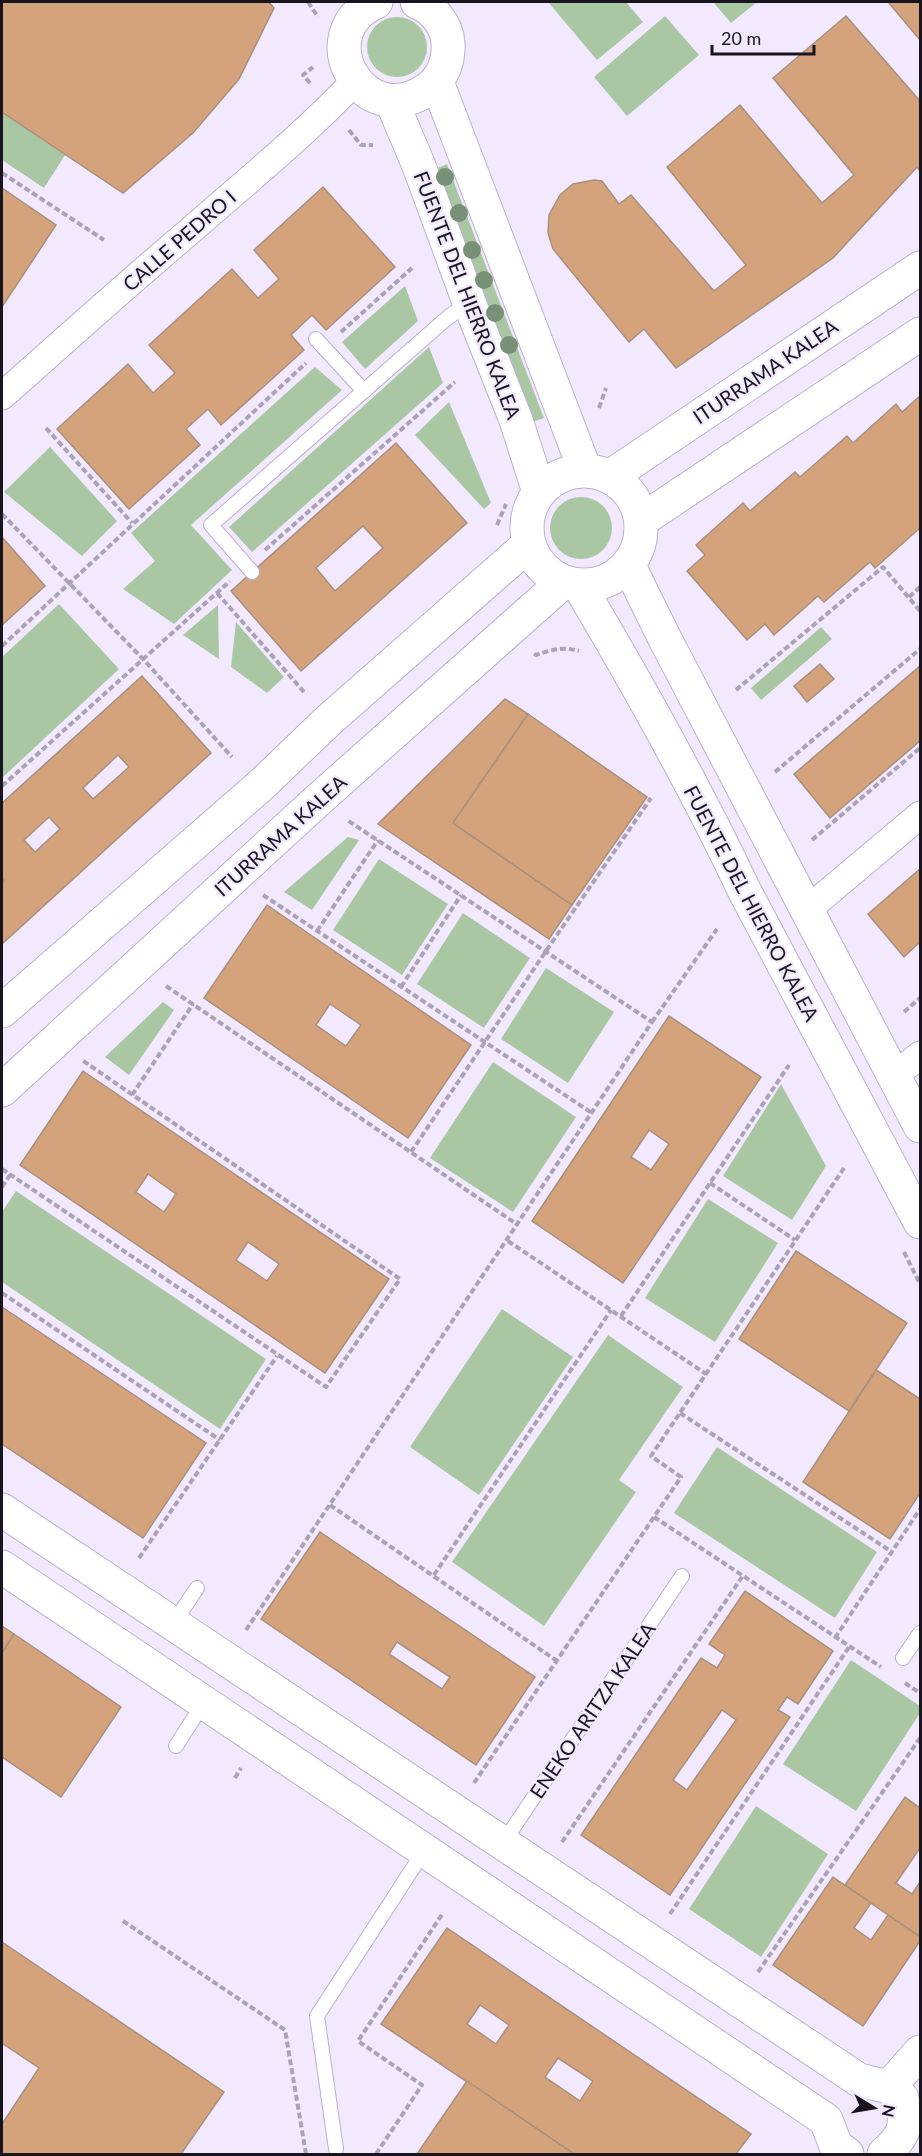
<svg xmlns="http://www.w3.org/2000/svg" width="922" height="2156" font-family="Lato,sans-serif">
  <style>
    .green { fill: #aac7a4 }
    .building { fill: #d4a37b; stroke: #a7907e; stroke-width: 1.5; fill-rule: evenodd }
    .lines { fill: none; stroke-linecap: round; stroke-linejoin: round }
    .service-casing { stroke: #bbb0ca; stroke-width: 16 }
    .minor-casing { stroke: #bbb0ca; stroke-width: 29 }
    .tertiary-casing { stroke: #bbb0ca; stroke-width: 35 }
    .secondary-casing { stroke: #bbb0ca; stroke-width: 35 }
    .path { stroke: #aba3b5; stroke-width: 4; stroke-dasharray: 6 3; stroke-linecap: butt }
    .service { stroke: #fff; stroke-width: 14 }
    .minor { stroke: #fff; stroke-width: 27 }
    .tertiary { stroke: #fff; stroke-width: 33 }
    .secondary { stroke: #fff; stroke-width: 33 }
    .tree { fill: #779076 }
    .labels { text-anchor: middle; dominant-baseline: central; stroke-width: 4.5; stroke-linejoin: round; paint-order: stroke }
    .street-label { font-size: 20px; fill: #19151f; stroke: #f3e9ff }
  </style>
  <rect width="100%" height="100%" fill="#f3e9ff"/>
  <!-- green -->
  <g class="green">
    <path d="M548,2H626L643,22L597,60Z"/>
    <path d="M713,2H757L731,23Z"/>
    <path d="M665,16L699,55L627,116L594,77Z"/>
    <circle cx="397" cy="47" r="30"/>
    <path d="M2,112L65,155L44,188L2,160Z"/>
    <path d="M447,164L544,418L530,423L433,170Z"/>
    <path d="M405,286L418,321L365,369L342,342Z"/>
    <path d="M429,347L443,383L252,552L229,527Z"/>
    <path d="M315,367L342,390L191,525L232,570L174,624L123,589L155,561L131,533Z"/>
    <path d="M449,402L491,503L484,509L415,435Z"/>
    <path d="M50,447L117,521L82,556L4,492Z"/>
    <circle cx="581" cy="528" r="31"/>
    <path d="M59,604L119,669L2,778V657Z"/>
    <path d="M218,605L219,659L183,635Z"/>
    <path d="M236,622L284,677L267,693L231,667Z"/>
    <path d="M821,627L832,639L761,700L751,688Z"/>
    <path d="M348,837L359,840L312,910L284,892Z"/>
    <path d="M379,859L448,904L402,975L333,930Z"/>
    <path d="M463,913L530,958L484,1028L417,984Z"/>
    <path d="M546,968L614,1012L568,1083L501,1039Z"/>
    <path d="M163,1002L174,1010L129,1075L105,1057Z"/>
    <path d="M493,1062L576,1117L513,1212L430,1158Z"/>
    <path d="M781,1084L826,1166L792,1220L723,1176Z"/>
    <path d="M16,1191L266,1359L220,1429L2,1282V1212Z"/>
    <path d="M708,1199L778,1243L715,1342L645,1298Z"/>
    <path d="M502,1309L573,1357L479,1495L410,1447Z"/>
    <path d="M608,1335L683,1387L619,1480L636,1492L544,1626L452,1562Z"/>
    <path d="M717,1447L877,1552L835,1618L674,1513Z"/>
    <path d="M851,1660L920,1706V1713L856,1811L783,1764Z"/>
    <path d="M756,1806L828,1854L761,1957L689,1909Z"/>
  </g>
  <!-- building -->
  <g class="building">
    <path d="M2,2H269L274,8L239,79L193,133L123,193L2,112Z"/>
    <path d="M888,2H920V40Z"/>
    <path d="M846,16L920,101V171L917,167L833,258L676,368L644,329L629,342L553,249L548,233L549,215L560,195L573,184L594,180L602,181L619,204L631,195L714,291L746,265L667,167L740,105L822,203L854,175L773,78Z"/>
    <path d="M323,187L395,267L326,330L312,315L291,335L304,350L221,425L208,409L186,429L200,445L129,509L57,429L128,364L153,393L175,373L149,345L232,269L258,298L279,279L254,250Z"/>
    <path d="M2,188L56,225L2,307Z"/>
    <path d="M920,396V528L875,568L870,562L824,602L818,596L774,635L765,624L747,640L687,571L705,555L696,545L743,503L750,511L795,472L800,477L847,436L853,443L896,404L902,412Z"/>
    <path d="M396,443L467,523L301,671L231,591ZM363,526L383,548L335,591L316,568Z"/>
    <path d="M2,537L45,586L2,625Z"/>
    <path d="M820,664L834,679L807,702L794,686Z"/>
    <path d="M920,666V741L830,818L794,774Z"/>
    <path d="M142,676L211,753L2,944V883L4,881L2,878V803ZM118,755L129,767L93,799L83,788ZM49,817L60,829L35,852L24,840Z"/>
    <path d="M505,699L528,714L453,823L572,905L549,939L378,824Z"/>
    <path d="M528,714L647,797L572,905L453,823Z"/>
    <path d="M920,869V942L904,957L868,914Z"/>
    <path d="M267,905L471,1045L408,1138L204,998ZM330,1004L361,1025L346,1046L316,1025Z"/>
    <path d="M669,1016L761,1077L623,1283L532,1221ZM649,1130L669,1144L651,1170L631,1157Z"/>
    <path d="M83,1071L389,1279L325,1373L20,1165ZM148,1174L176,1194L164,1212L136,1192ZM248,1242L279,1264L267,1281L236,1260Z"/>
    <path d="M796,1251L907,1323L849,1411L739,1339Z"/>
    <path d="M2,1307L206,1443L143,1538L2,1444Z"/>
    <path d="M876,1370L920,1399V1493L890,1539L803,1482Z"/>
    <path d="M320,1532L535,1677L476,1765L261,1619ZM397,1642L450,1677L442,1689L389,1654Z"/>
    <path d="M745,1591L833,1651L798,1704L787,1697L778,1710L790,1717L670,1895L581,1835L701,1658L717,1668L725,1655L709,1644ZM722,1710L736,1720L687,1790L673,1780Z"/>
    <path d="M2,1626L14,1634L2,1653Z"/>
    <path d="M14,1634L121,1707L61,1797L2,1757V1653Z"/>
    <path d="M905,1797L920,1808V1848L896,1883L912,1894L920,1882V1937L845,1885Z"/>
    <path d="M833,1877L871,1903L854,1928L871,1940L888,1915L920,1937V1941L863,2026L773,1965Z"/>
    <path d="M447,1928L751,2134L736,2154H574L381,2024ZM480,2005L509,2025L496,2044L467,2024ZM558,2058L593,2081L580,2101L545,2077Z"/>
    <path d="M2,1942L224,2092L181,2154H2V2124L39,2068L2,2043Z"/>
    <path d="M467,2081L574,2154H417Z"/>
  </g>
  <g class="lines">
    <defs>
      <g id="service">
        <path d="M316,339L364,391"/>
        <path d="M252,572L211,525L446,319L469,302"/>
        <path d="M173,1624L197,1588"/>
        <path d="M903,1658L920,1633"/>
        <path d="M176,1746L204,1702"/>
        <path d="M503,1843L682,1576"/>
        <path d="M336,2149L317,2016L424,1851"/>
      </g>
      <g id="minor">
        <path d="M2,396C64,341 126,285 190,231C246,182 304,135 355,81"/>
        <path d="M807,910L920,815"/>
        <path d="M894,1076L920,1055"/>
      </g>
      <g id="tertiary">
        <path d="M611,476L920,268"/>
        <path d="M642,520L920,334"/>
        <path d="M2,1011L260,786L329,720L528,545"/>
        <path d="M2,1090L318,800L562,583"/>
        <path d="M2,1510L859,2080L889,2087L902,2098C907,2127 906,2134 884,2154"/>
        <path d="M2,1567L826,2120L836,2146L847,2154"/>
        <path d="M889,2087L920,2052"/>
      </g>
      <g id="secondary">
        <path d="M376,2C306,33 364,136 429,88C443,77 449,61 448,43C447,25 433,8 417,2"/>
        <path d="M437,82L585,470"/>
        <path d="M392,102L419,166L469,302L516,420L539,492"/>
        <circle cx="584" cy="528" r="57"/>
        <path d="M629,566L665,639L920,1126"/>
        <path d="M580,587C638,685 695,786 744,890L920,1222"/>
      </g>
    </defs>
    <!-- service casing -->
    <use href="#service" class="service-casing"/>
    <!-- minor casing -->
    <use href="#minor" class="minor-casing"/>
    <!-- tertiary casing -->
    <use href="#tertiary" class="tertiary-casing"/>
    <!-- secondary casing -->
    <use href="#secondary" class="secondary-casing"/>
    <!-- path -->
    <g class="path">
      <path d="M308,2L318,17"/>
      <path d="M310,83L303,75L313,67"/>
      <path d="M349,130L361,145H373"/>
      <path d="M2,173L104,240"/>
      <path d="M341,332L412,268"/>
      <path d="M599,408L606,388"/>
      <path d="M46,428L132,523"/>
      <path d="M2,514L143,659L232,757"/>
      <path d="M497,525L506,504"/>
      <path d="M265,550L455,382"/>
      <path d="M217,593L304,692"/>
      <path d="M909,597L920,587"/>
      <path d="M2,646L306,363"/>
      <path d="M534,654L536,655C550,650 563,646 579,651"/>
      <path d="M736,690L883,567L920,611"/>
      <path d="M775,772L920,649"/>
      <path d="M2,786L230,581"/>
      <path d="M812,840L920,748"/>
      <path d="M263,895L592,1113"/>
      <path d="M317,931L378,840"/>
      <path d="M166,986L518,1225"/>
      <path d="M401,987L461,895"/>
      <path d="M904,1012L920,998"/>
      <path d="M652,1022L717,929"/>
      <path d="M132,1095L193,1004"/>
      <path d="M411,1152L546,951L651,798"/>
      <path d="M2,1169L326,1387L400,1279L82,1060"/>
      <path d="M710,1183L795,1240"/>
      <path d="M2,1187L10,1175"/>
      <path d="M508,1241L706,1374"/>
      <path d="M904,1252L920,1284"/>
      <path d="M2,1293L220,1440"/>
      <path d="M621,1316L789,1065"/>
      <path d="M680,1413L892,1552"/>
      <path d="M330,1505L557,1661"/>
      <path d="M654,1517L881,1667"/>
      <path d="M139,1558L277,1356"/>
      <path d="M434,1575L611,1310"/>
      <path d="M246,1630L652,1022L347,820"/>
      <path d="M835,1638L920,1509"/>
      <path d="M905,1683L920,1693"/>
      <path d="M235,1778L241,1768"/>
      <path d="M474,1783L681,1477L651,1456L844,1168"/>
      <path d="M562,1842L742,1577"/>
      <path d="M670,1914L849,1647"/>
      <path d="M123,1921L285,2030L306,2154"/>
      <path d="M758,1972L920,1738"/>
      <path d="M376,2154L422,2085L358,2041L443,1913"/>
    </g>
    <!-- service -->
    <use href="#service" class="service"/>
    <!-- minor -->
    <use href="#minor" class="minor"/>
    <!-- tertiary -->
    <use href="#tertiary" class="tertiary"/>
    <!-- secondary -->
    <use href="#secondary" class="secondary"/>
  </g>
  <!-- trees -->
  <g class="tree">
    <circle cx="445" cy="177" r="9"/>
    <circle cx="459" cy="213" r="9"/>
    <circle cx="472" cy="250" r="9"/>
    <circle cx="484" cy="280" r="9"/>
    <circle cx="495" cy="313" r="9"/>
    <circle cx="509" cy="345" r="9"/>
  </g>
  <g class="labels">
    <!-- street labels -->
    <g class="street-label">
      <text transform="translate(179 240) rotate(-41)">CALLE PEDRO I</text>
      <text transform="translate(468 295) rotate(69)">FUENTE DEL HIERRO KALEA</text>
      <text transform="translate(765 371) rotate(-34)">ITURRAMA KALEA</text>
      <text transform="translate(280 835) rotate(-42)">ITURRAMA KALEA</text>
      <text transform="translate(752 903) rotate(62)">FUENTE DEL HIERRO KALEA</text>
      <text transform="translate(592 1710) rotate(-56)">ENEKO ARITZA KALEA</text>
    </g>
  </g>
  <!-- border -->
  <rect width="922" height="2156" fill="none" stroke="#19151f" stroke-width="6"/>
  <!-- north arrow -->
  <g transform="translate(874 2108) rotate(101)" stroke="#f3e9ff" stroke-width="4.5" paint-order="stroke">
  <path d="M0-4.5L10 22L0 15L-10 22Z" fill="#19151f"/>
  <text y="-9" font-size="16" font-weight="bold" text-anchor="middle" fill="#19151f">N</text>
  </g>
  <!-- scale -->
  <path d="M712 45v9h102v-9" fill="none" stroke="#19151f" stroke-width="3"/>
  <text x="721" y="45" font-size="18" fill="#19151f" stroke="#f3e9ff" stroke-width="4.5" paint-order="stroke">20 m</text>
</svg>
